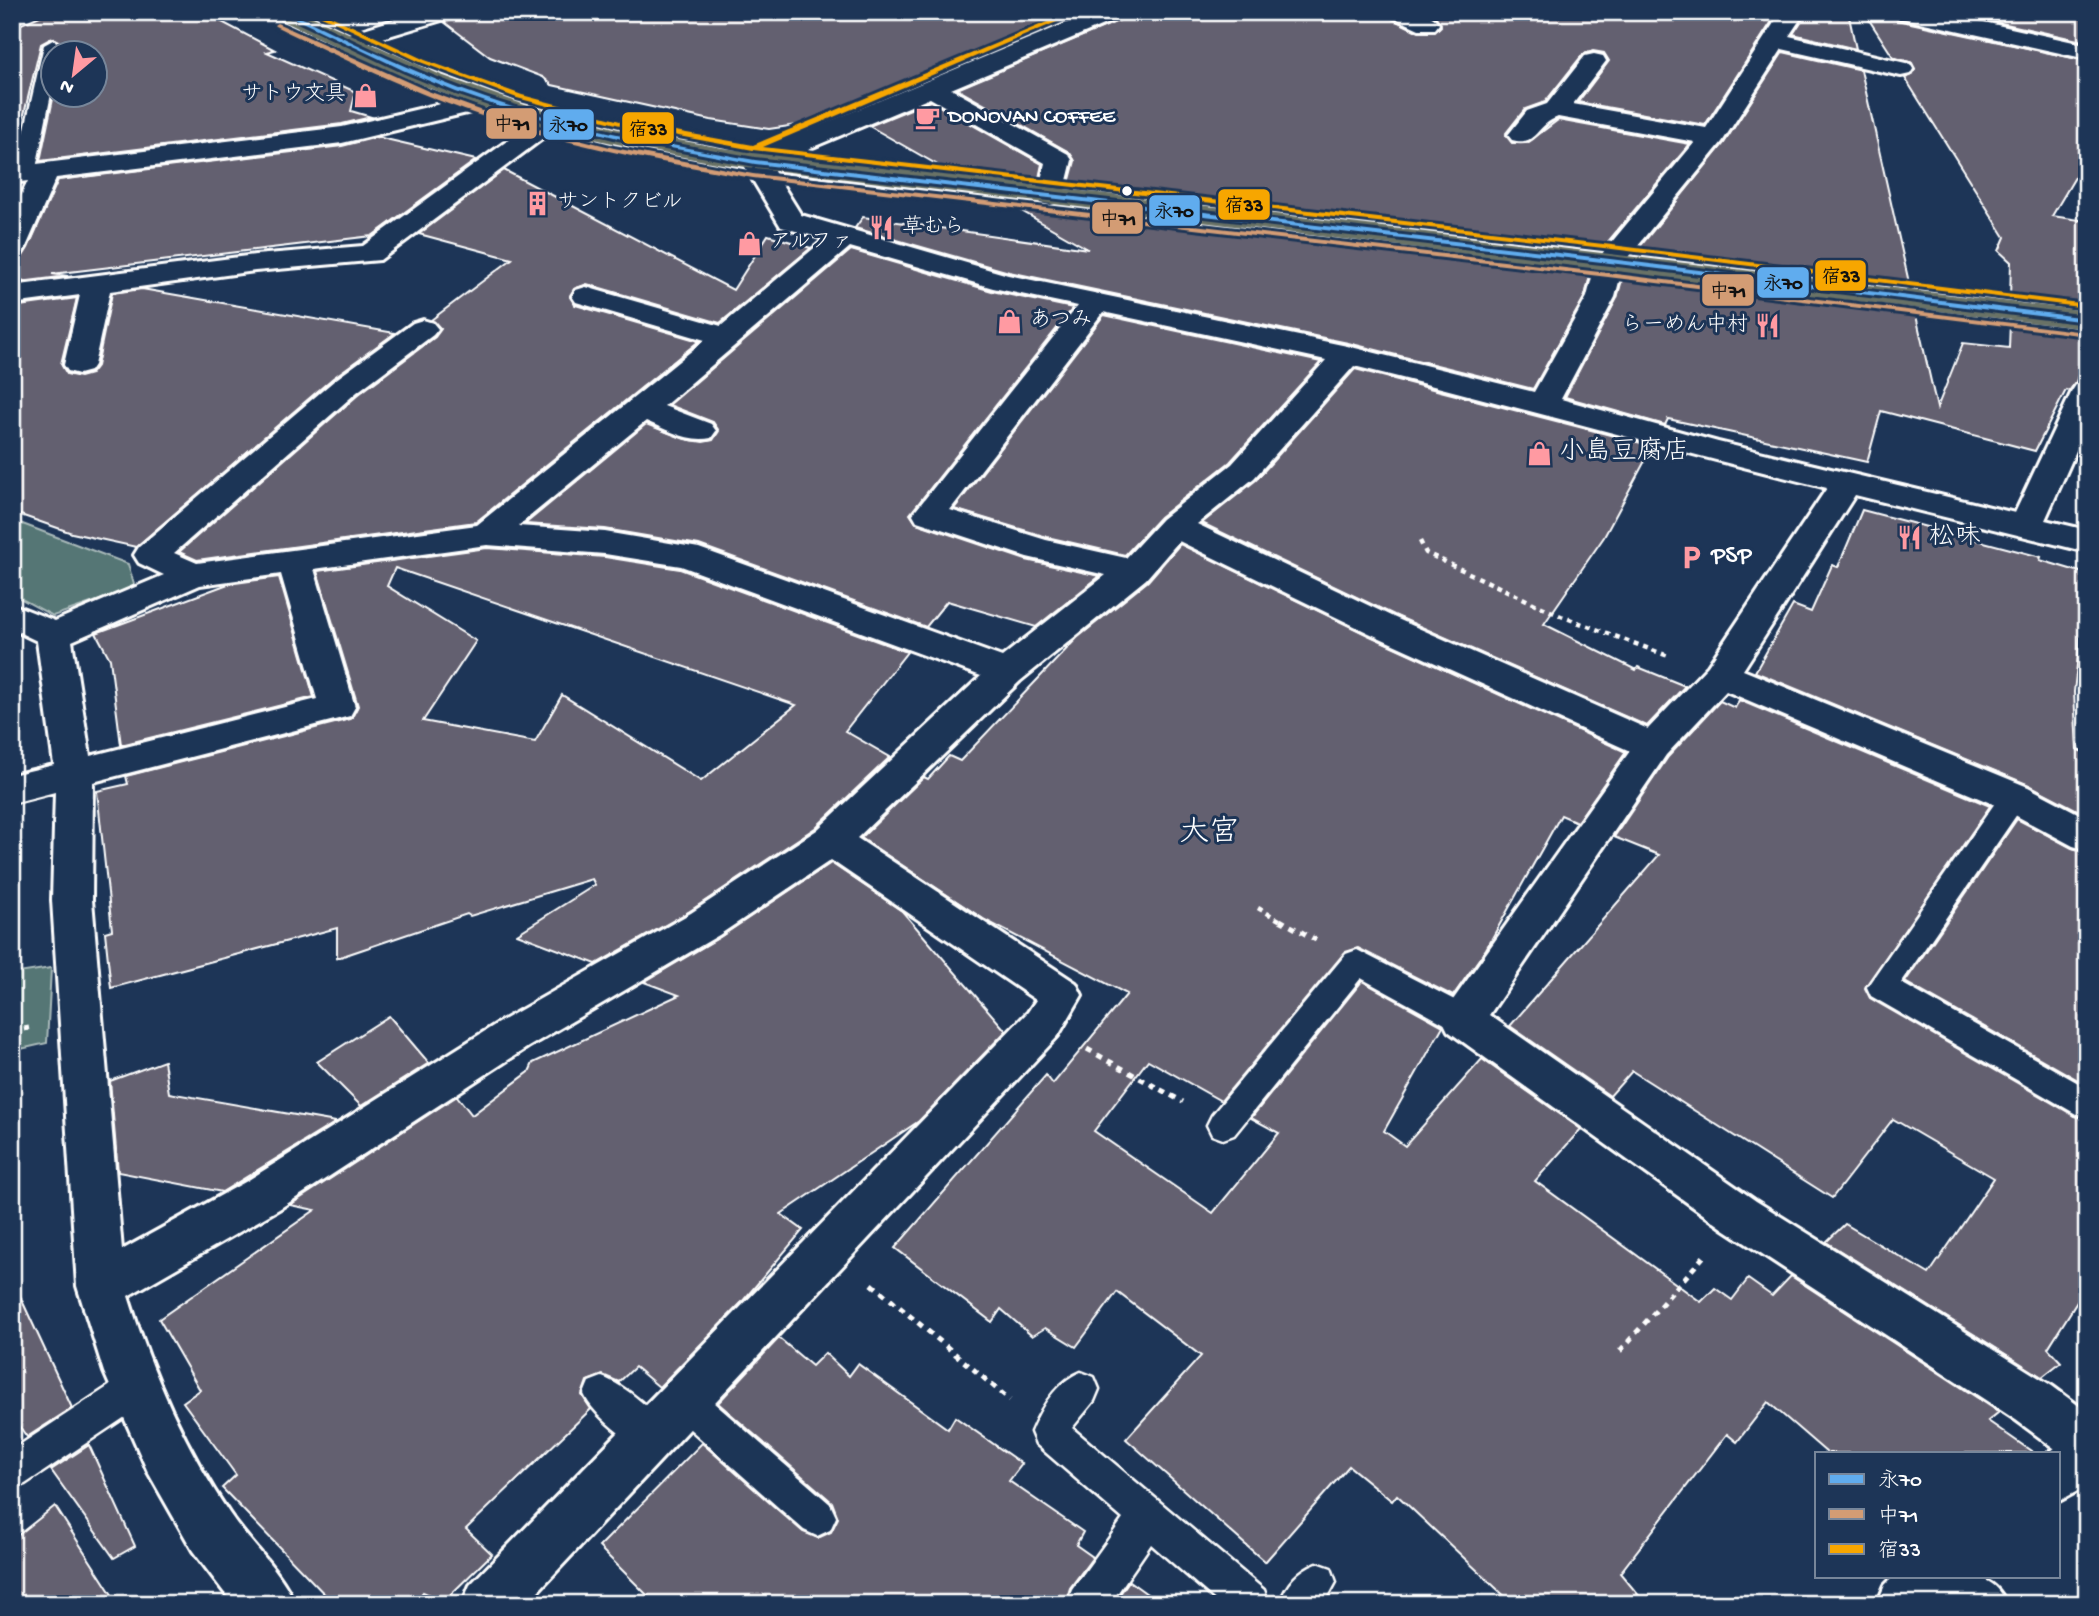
<svg xmlns="http://www.w3.org/2000/svg" width="2099" height="1616" font-family="'Gochi Hand','Klee One',sans-serif">
  <style>
    .green { fill: #547675; stroke: #aababa; stroke-width: 2 }
    .building { fill: #646070; stroke: #fff; stroke-width: 2; fill-rule: evenodd }
    .lines { fill: none; stroke-linecap: round; stroke-linejoin: round }
    .service-casing { stroke: #fff; stroke-width: 5 }
    .minor-casing { stroke: #fff; stroke-width: 6 }
    .secondary-casing { stroke: #fff; stroke-width: 6 }
    .primary-casing { stroke: #fff; stroke-width: 6 }
    .path-far1 { stroke: #fff; stroke-width: 4.5; stroke-dasharray: 5 5; stroke-linecap: butt }
    .path { stroke: #fff; stroke-width: 5; stroke-dasharray: 6 6; stroke-linecap: butt }
    .service { fill: #1d3557; fill-rule: evenodd }
    .minor { fill: #1d3557; fill-rule: evenodd }
    .secondary { fill: #1d3557; fill-rule: evenodd }
    .primary { fill: #697266; fill-rule: evenodd }
    .bus-1-casing { stroke: #1d3557; stroke-width: 6 }
    .bus-2-casing { stroke: #1d3557; stroke-width: 6 }
    .bus-3-casing { stroke: #1d3557; stroke-width: 6 }
    .bus-1 { fill: #60acee; fill-rule: evenodd }
    .bus-2 { fill: #d39c74; fill-rule: evenodd }
    .bus-3 { fill: #f7a600; fill-rule: evenodd }
    .bus-dot { fill: #fff; stroke: #1d3557; stroke-width: 2.5 }
    .labels { text-anchor: middle; dominant-baseline: central; stroke-width: 6; stroke-linejoin: round; paint-order: stroke }
    .far-poi-label { font-size: 21px; fill: #fff; stroke: #1d3557; text-anchor: start }
    .poi-label { font-size: 26px; fill: #fff; stroke: #1d3557; text-anchor: start }
    .quarter-label { font-size: 30px; fill: #fff; stroke: #1d3557 }
    .line-badge { stroke: #1d3557; stroke-width: 2.5 }
    .pale-badge-label { font-size: 19px; text-anchor: middle; font-weight: bold; fill: #111 }
  </style>
  <rect width="100%" height="100%" fill="#1d3557"/>
  <filter id="ink" filterUnits="userSpaceOnUse"><feTurbulence type="fractalNoise" baseFrequency=".0143" numOctaves="2"/><feDisplacementMap in="SourceGraphic" scale="14" xChannelSelector="R" yChannelSelector="G"/><feConvolveMatrix kernelMatrix="1 2 1 2 8 2 1 2 1" color-interpolation-filters="sRGB"/></filter>
  <g filter="url(#ink)">
    <!-- green -->
    <g class="green">
      <path d="M12,520L128,564L135,588L53,616L12,594Z"/>
      <path d="M51,968L47,1043L12,1051V974Z"/>
    </g>
    <!-- building -->
    <g class="building">
      <path d="M49,12H203L275,50L267,52L356,92L351,111L371,117L342,124L40,161L54,94H94V52H63L64,44L52,38L41,44L12,164V28Z"/>
      <path d="M458,12H1086L845,112L839,109L803,124L769,129L711,120L552,85L543,77L490,57L444,22L454,19Z"/>
      <path d="M1128,12H1387L1392,19L1419,32H1435L1441,26L1436,17L1428,12H1778L1705,125L1578,102L1609,61L1604,53L1593,51L1583,54L1545,102L1525,109L1506,133L1512,143H1527L1558,120L1690,144L1601,250L1068,187L1075,161L1069,152L957,89L1123,19Z"/>
      <path d="M1807,12H1848L1856,49L1793,34Z"/>
      <path d="M1864,12H1892L1897,20L2087,61V157L2052,216L2087,221V308L2010,299L2011,262L1999,251L2005,237L1905,78L1912,75L1915,70L1912,63L1893,57Z"/>
      <path d="M1952,12H2087V42Z"/>
      <path d="M1783,52L1861,70L1910,287L1634,254L1724,143Z"/>
      <path d="M930,101L1042,164L1038,183L952,173L869,126Z"/>
      <path d="M377,137L476,160L372,236L52,274L68,276L12,283V258L23,256L28,248L58,180L342,146Z"/>
      <path d="M504,170L733,290L768,235L811,248L720,323L587,284L574,289L570,297L575,305L699,341L476,522L197,560L179,552L359,394L435,337L441,329L431,320L512,259L419,234Z"/>
      <path d="M1002,200L1049,208L1591,272L1585,296L1533,389L1348,343L1009,272L855,228L863,217L1088,249Z"/>
      <path d="M851,250L992,291L1073,308L910,514L916,523L1026,560L1100,576L1036,627L947,601L926,627L699,545L605,529L525,524L646,424L685,439L703,442L713,440L719,431L713,422L669,405Z"/>
      <path d="M1623,276L1915,311L1937,408L1963,343L2009,348L2010,322L2087,332V347L2076,382L2069,391L2066,390L2035,451L1881,411L1867,462L1668,419L1665,425L1565,397L1617,298Z"/>
      <path d="M142,289L395,333L333,378L136,547L72,533L12,512V307L77,298L61,364L67,374L80,377L91,374L97,366L112,293Z"/>
      <path d="M1104,315L1321,362L1230,462L1160,517L1125,555L1047,537L954,509Z"/>
      <path d="M1355,369L1653,446L1604,537L1544,624L1636,670L1638,667L1685,686L1647,726L1394,615L1202,523L1256,480Z"/>
      <path d="M1862,510L2041,557L2040,560L2087,574L2074,692L2077,750L2087,753V815L2029,785L1755,672L1793,605L1811,612L1832,565L1838,567Z"/>
      <path d="M1180,544L1368,635L1626,752L1577,822L1561,815L1486,949L1453,996L1358,948L1345,952L1221,1101L1148,1060L1094,1131L1213,1213L1279,1133L1251,1118L1362,981L1443,1026L1384,1131L1405,1146L1482,1059L1581,1129L1535,1181L1701,1302L1715,1288L1732,1300L1748,1279L1772,1296L1791,1276L1999,1412L1988,1421L2034,1453H1827L1768,1402L1737,1442L1727,1434L1620,1573L1646,1604H1513L1397,1495L1392,1501L1349,1466L1265,1562L1126,1439L1201,1356L1117,1292L1076,1347L1045,1328L1032,1336L1001,1309L992,1322L895,1248L1046,1075L1053,1084L1127,994L985,920L861,838L924,777L928,779L949,756L960,761L1077,638L1148,581Z"/>
      <path d="M487,548L605,557L680,569L907,652L845,731L890,757L815,828L690,911L596,964L517,934L595,885L592,879L470,916L467,914L337,958V928L111,988L105,932L112,930L97,791L128,784L126,776L351,719L358,706L317,571ZM395,568L796,705L701,781L562,695L535,742L423,721L476,641L387,586Z"/>
      <path d="M279,577L314,697L121,745L110,659L96,633L228,584Z"/>
      <path d="M1739,700L1990,806L1865,988L1870,998L2075,1116L2087,1119V1286L2048,1348L2061,1362L2042,1377L1826,1242L1845,1224L1929,1274L1994,1178L1893,1119L1832,1198L1632,1071L1610,1096L1510,1026L1659,855L1614,837L1668,757L1720,701L1735,708Z"/>
      <path d="M2017,819L2072,848L2087,852V1085L1905,982Z"/>
      <path d="M831,863L902,911L1006,1031L919,1121L781,1214L803,1230L742,1302L659,1387L635,1367L619,1382L603,1375L587,1381L582,1395L591,1409L466,1529L492,1554L444,1601L423,1592L414,1604H334L222,1488L236,1475L183,1402L200,1390L159,1319L315,1210L290,1205L457,1096L472,1115L529,1072L533,1063L679,995L644,982L720,937Z"/>
      <path d="M389,1016L429,1063L361,1106L317,1062Z"/>
      <path d="M164,1061L169,1093L336,1122L222,1192L118,1172L110,1081Z"/>
      <path d="M12,1279L72,1408L27,1437L12,1416Z"/>
      <path d="M779,1338L812,1366L825,1353L849,1376L858,1364L948,1429L955,1417L1022,1464L1009,1481L1083,1532L1076,1545L1093,1557L1070,1588L1065,1604H656L599,1547L702,1443L803,1532L818,1538L831,1532L838,1518L832,1502L718,1403Z"/>
      <path d="M89,1445L135,1546L114,1558L51,1470Z"/>
      <path d="M55,1506L118,1604H12V1540Z"/>
      <path d="M1129,1581L1161,1604H1113Z"/>
    </g>
    <g class="lines">
      <defs>
        <g id="service">
          <path d="M53,40L62,45L60,52H52V89L35,173L25,179L15,173L44,45Z"/>
          <path d="M2014,787L2024,790L2028,797L2024,804L1901,983L2087,1088V1117L2076,1114L1871,996L1867,987L2004,790Z"/>
          <path d="M1357,950L1474,1010L1478,1019L1474,1028L1463,1031L1452,1028L1361,978L1234,1135L1223,1139L1212,1135L1207,1125L1212,1115L1346,954Z"/>
          <path d="M136,1372L149,1377L154,1389L149,1401L25,1484L12,1489V1450L123,1377Z"/>
          <path d="M1081,1372L1094,1377L1099,1389L1094,1401L1072,1428L1264,1590L1269,1604H1220L1151,1544L1110,1604H1067L1072,1590L1123,1519L1036,1444L1031,1432C1041,1408 1056,1382 1081,1372Z"/>
          <path d="M602,1377C624,1385 660,1414 669,1435L664,1447L651,1453C630,1444 593,1415 584,1394L589,1382Z"/>
          <path d="M685,1384L698,1389L830,1504L836,1517L830,1530L817,1536L804,1530L672,1413L667,1401L672,1389Z"/>
          <path d="M1317,1563L1331,1568L1336,1582L1324,1604H1279C1286,1585 1298,1570 1317,1563Z"/>
          <path d="M1928,1576C1960,1575 1993,1569 2007,1604C1975,1604 1943,1612 1928,1576Z"/>
        </g>
        <g id="minor">
          <path d="M419,12H456L452,17L346,49L338,47L334,42L338,37Z"/>
          <path d="M1093,12H1126L1122,17L951,89L1068,154L1072,160L1063,197L1060,203L1050,205L1040,203L1037,197L1045,163L930,98L770,165L801,215L1008,275L1347,346L1534,392L1587,297L1596,261L1695,142L1558,117C1535,125 1537,147 1512,140L1508,135L1527,111L1547,104L1585,56L1594,54L1603,56L1606,61L1573,104L1706,128L1781,12H1805L1789,36L1910,64L1913,69L1910,74L1901,76L1782,49L1722,142L1624,262L1615,297L1561,399L1718,442L2015,513L2072,391L2076,385L2087,382V426L2045,520L2087,530V552L1855,495L1743,670L2028,787L2087,818V850L2073,846L2000,807L1726,691L1666,755L1489,1015L1756,1201L2052,1386L2087,1412V1466L2069,1459L2016,1420L1724,1229L1448,1031L1442,1019L1448,1007L1630,751L1369,633L1179,541L1146,579L1020,681L857,838L1076,983L1082,995L1058,1036L526,1604H462L470,1585L1028,1012L1036,1000L831,860L719,935L528,1047L279,1209L128,1296C152,1373 184,1446 229,1513C250,1544 281,1570 295,1604H233L193,1551L148,1472L104,1372L77,1286L52,900L55,792L12,803V775L54,765L37,641L12,629V604L55,621L164,575L139,563L134,555L139,547L335,380L413,323L423,320L433,323L438,329L433,335L357,392L174,553L197,563L477,525L705,340L576,302L572,296L576,290L586,287L596,290L721,326L825,239L781,227L742,162L746,156ZM850,247L993,288L1078,306L913,514L917,521L1027,557L1106,575L1002,657L699,548L605,532L518,526L646,421C666,429 689,443 711,438L716,431L711,424L664,406ZM1103,312L1326,360L1232,464L1162,519L1126,558L1046,540L950,510ZM1354,366C1512,405 1668,449 1827,488L1708,666L1648,729L1393,617L1197,524L1254,478ZM487,545L605,554L681,566L981,676L817,830L691,913L498,1023L247,1181L122,1250L92,900L93,782L350,716L355,707L314,569ZM281,574L317,699L90,756L72,641L200,585Z"/>
          <path d="M1389,12C1406,12 1428,8 1439,24L1435,29H1419L1393,17Z"/>
          <path d="M1894,12H1939L2087,45V59L1906,19L1898,17Z"/>
          <path d="M487,93L496,96L500,101L496,106L342,143L56,178L26,247L22,253L12,255V215L28,181L12,183V167L342,127Z"/>
          <path d="M553,111L562,114L566,119L562,124L380,260L255,271L110,291L94,365L90,371L79,374L68,371L64,365L80,295L12,304V286L255,255L363,246L544,114Z"/>
        </g>
        <g id="secondary">
          <path d="M2087,1431V1486L2059,1501V1453H2048L2069,1438Z"/>
          <path d="M1894,1576H1958L1950,1595L1941,1604H1877L1885,1585Z"/>
        </g>
        <path id="primary" d="M271,12H302L441,75L525,105L618,129L722,148L2087,311V329L722,164C638,149 554,133 474,105C405,81 340,48 275,17Z"/>
      </defs>
      <!-- service casing -->
      <use href="#service" class="service-casing"/>
      <!-- minor casing -->
      <use href="#minor" class="minor-casing"/>
      <!-- secondary casing -->
      <use href="#secondary" class="secondary-casing"/>
      <!-- primary casing -->
      <use href="#primary" class="primary-casing"/>
      <!-- path-far1 -->
      <g class="path-far1">
        <path d="M1420,541L1426,553L1561,616L1671,657"/>
        <path d="M1258,908L1283,922"/>
      </g>
      <!-- path -->
      <g class="path">
        <path d="M1280,920L1316,940"/>
        <path d="M12,1031L29,1028"/>
        <path d="M1087,1049L1183,1102"/>
        <path d="M872,1284L1010,1400"/>
        <path d="M1620,1351L1705,1255"/>
      </g>
      <!-- service -->
      <use href="#service" class="service"/>
      <!-- minor -->
      <use href="#minor" class="minor"/>
      <!-- secondary -->
      <use href="#secondary" class="secondary"/>
      <!-- primary -->
      <use href="#primary" class="primary"/>
      <defs>
        <path id="bus-1" d="M281,12H290C354,43 418,75 485,98C572,128 664,144 755,160L1610,259L2087,318V322L1610,263L755,164L618,138L515,112L456,92L405,71Z"/>
        <path id="bus-2" d="M277,23L428,91L513,122L614,148L753,174L1608,273L2085,332H2087V336L1608,277L753,178C671,164 589,150 509,125C428,100 351,63 275,26L274,25Z"/>
        <path id="bus-3" d="M313,12H322L425,60L522,95L620,121L753,145L1071,12H1080L763,147L1612,245L2087,304V308L1612,249L753,150L620,125L517,98L420,62Z"/>
      </defs>
      <!-- bus-1 casing -->
      <use href="#bus-1" class="bus-1-casing"/>
      <!-- bus-2 casing -->
      <use href="#bus-2" class="bus-2-casing"/>
      <!-- bus-3 casing -->
      <use href="#bus-3" class="bus-3-casing"/>
      <!-- bus-1 -->
      <use href="#bus-1" class="bus-1"/>
      <!-- bus-2 -->
      <use href="#bus-2" class="bus-2"/>
      <!-- bus-3 -->
      <use href="#bus-3" class="bus-3"/>
    </g>
  </g>
  <!-- icons -->
  <defs>
    <symbol id="shop-bare" viewBox="-9 -9 18 18"><path d="M-5-2.5h2.3a2.7 3.5 0 0 1 5.4 0H5L5.5 6h-11ZM-1.5-2.5h3a1.5 2.3 0 0 0-3 0Z" fill="#ff9aa2" stroke="#1d3557" stroke-width="2.5" paint-order="stroke"/></symbol>
    <symbol id="cafe-bare" viewBox="-9 -9 18 18"><path d="M-5.5-4.5H6V0H3Q3 3.5 0 3.5H-2.5Q-5.5 3.5-5.5 0ZM3-3.2v2h1.7v-2ZM-6 4.5H4V6H-6Z" fill="#ff9aa2" stroke="#1d3557" stroke-width="2.5" paint-order="stroke"/></symbol>
    <symbol id="building-bare" viewBox="-9 -9 18 18"><path d="M-4-6H4V6H1V3H-1V6H-4ZM-2.5-4.3h1.7v1.8h-1.7ZM.8-4.3h1.7v1.8H.8ZM-2.5-1h1.7V.8h-1.7ZM.8-1h1.7V.8H.8Z" fill="#ff9aa2" stroke="#1d3557" stroke-width="2.5" paint-order="stroke"/></symbol>
    <symbol id="restaurant-bare" viewBox="-9 -9 18 18"><path d="M-5-6h1v4h1v-4h1v4h1v-4h1v5L-1.5 .5V6h-2V.5L-5-1ZM5-6V6H3V1.5H1.5Q1.5-4 5-6Z" fill="#ff9aa2" stroke="#1d3557" stroke-width="2.5" paint-order="stroke"/></symbol>
    <symbol id="parking-bare" viewBox="-9 -9 18 18"><path d="M-3.5-5.5H1a3.5 3.5 0 0 1 0 7H-1V5.5H-3.5ZM-1-3.4V-.6H.8a1.4 1.4 0 0 0 0-2.8Z" fill="#ff9aa2" stroke="#1d3557" stroke-width="2.5" paint-order="stroke"/></symbol>
  </defs>
  <g fill-rule="evenodd">
    <use href="#shop-bare" x="348" y="78" width="35" height="35"/>
    <use href="#cafe-bare" x="910" y="100" width="35" height="35"/>
    <use href="#building-bare" x="520" y="186" width="35" height="35"/>
    <use href="#restaurant-bare" x="864" y="210" width="35" height="35"/>
    <use href="#shop-bare" x="732" y="226" width="35" height="35"/>
    <use href="#shop-bare" x="992" y="304" width="35" height="35"/>
    <use href="#restaurant-bare" x="1750" y="308" width="35" height="35"/>
    <use href="#shop-bare" x="1522" y="436" width="35" height="35"/>
    <use href="#restaurant-bare" x="1892" y="520" width="35" height="35"/>
    <use href="#parking-bare" x="1674" y="540" width="35" height="35"/>
  </g>
  <!-- markers -->
  <circle class="bus-dot" cx="1127" cy="191" r="6"/>
  <g class="labels">
    <!-- far-poi labels -->
    <g class="far-poi-label">
      <text x="346" y="95" text-anchor="end">サトウ文具</text>
      <text x="948" y="118">DONOVAN COFFEE</text>
      <text x="557" y="203">サントクビル</text>
      <text x="902" y="228">草むら</text>
      <text x="770" y="243">アルファ</text>
      <text x="1030" y="321">あつみ</text>
      <text x="1748" y="326" text-anchor="end">らーめん中村</text>
    </g>
    <!-- poi labels -->
    <g class="poi-label">
      <text x="1559" y="453">小島豆腐店</text>
      <text x="1929" y="538">松味</text>
      <text x="1711" y="557">PSP</text>
    </g>
    <!-- quarter labels -->
    <g class="quarter-label">
      <text x="1209" y="834">大宮</text>
    </g>
  </g>
  <g class="line-badge">
    <rect x="485" y="107" width="53" height="33" rx="7" fill="#d39c74"/>
    <rect x="542" y="108" width="53" height="33" rx="7" fill="#60acee"/>
    <rect x="621" y="111" width="54" height="34" rx="7" fill="#f7a600"/>
    <rect x="1217" y="188" width="54" height="33" rx="7" fill="#f7a600"/>
    <rect x="1148" y="194" width="53" height="33" rx="7" fill="#60acee"/>
    <rect x="1091" y="201" width="53" height="34" rx="7" fill="#d39c74"/>
    <rect x="1814" y="259" width="53" height="33" rx="7" fill="#f7a600"/>
    <rect x="1756" y="266" width="54" height="33" rx="7" fill="#60acee"/>
    <rect x="1701" y="273" width="54" height="34" rx="7" fill="#d39c74"/>
  </g>
  <g class="pale-badge-label">
    <text x="512" y="130">中71</text>
    <text x="568" y="131">永70</text>
    <text x="648" y="135">宿33</text>
    <text x="1244" y="211">宿33</text>
    <text x="1174" y="217">永70</text>
    <text x="1118" y="225">中71</text>
    <text x="1841" y="282">宿33</text>
    <text x="1783" y="289">永70</text>
    <text x="1728" y="297">中71</text>
  </g>
  <!-- margin -->
  <rect width="2099" height="1616" fill="none" stroke="#1d3557" stroke-width="42"/>
  <rect x="21" y="21" width="2057" height="1574" fill="none" stroke="#fff" stroke-width="2.5" filter="url(#ink)"/>
  <!-- legend -->
  <rect x="1815" y="1452" width="245" height="126" fill="#1d3557" stroke="#77869a" stroke-width="2"/>
  <rect x="1829" y="1474" width="35" height="10" fill="#60acee" stroke="#77869a" stroke-width="2"/>
  <text x="1878" y="1486" font-size="21" fill="#ffffff">永70</text>
  <rect x="1829" y="1509" width="35" height="10" fill="#d39c74" stroke="#77869a" stroke-width="2"/>
  <text x="1878" y="1522" font-size="21" fill="#ffffff">中71</text>
  <rect x="1829" y="1544" width="35" height="10" fill="#f7a600" stroke="#77869a" stroke-width="2"/>
  <text x="1878" y="1556" font-size="21" fill="#ffffff">宿33</text>
  <!-- north arrow -->
  <g transform="translate(74 74) rotate(209)"><circle r="33" fill="#1d3557" stroke="#77869a" stroke-width="2"/>
  <path d="M0-5L12 26L0 18L-12 26Z" fill="#ff9aa2"/>
  <text y="-10" font-size="19" font-weight="bold" text-anchor="middle" fill="#ffffff">N</text>
  </g>
</svg>
